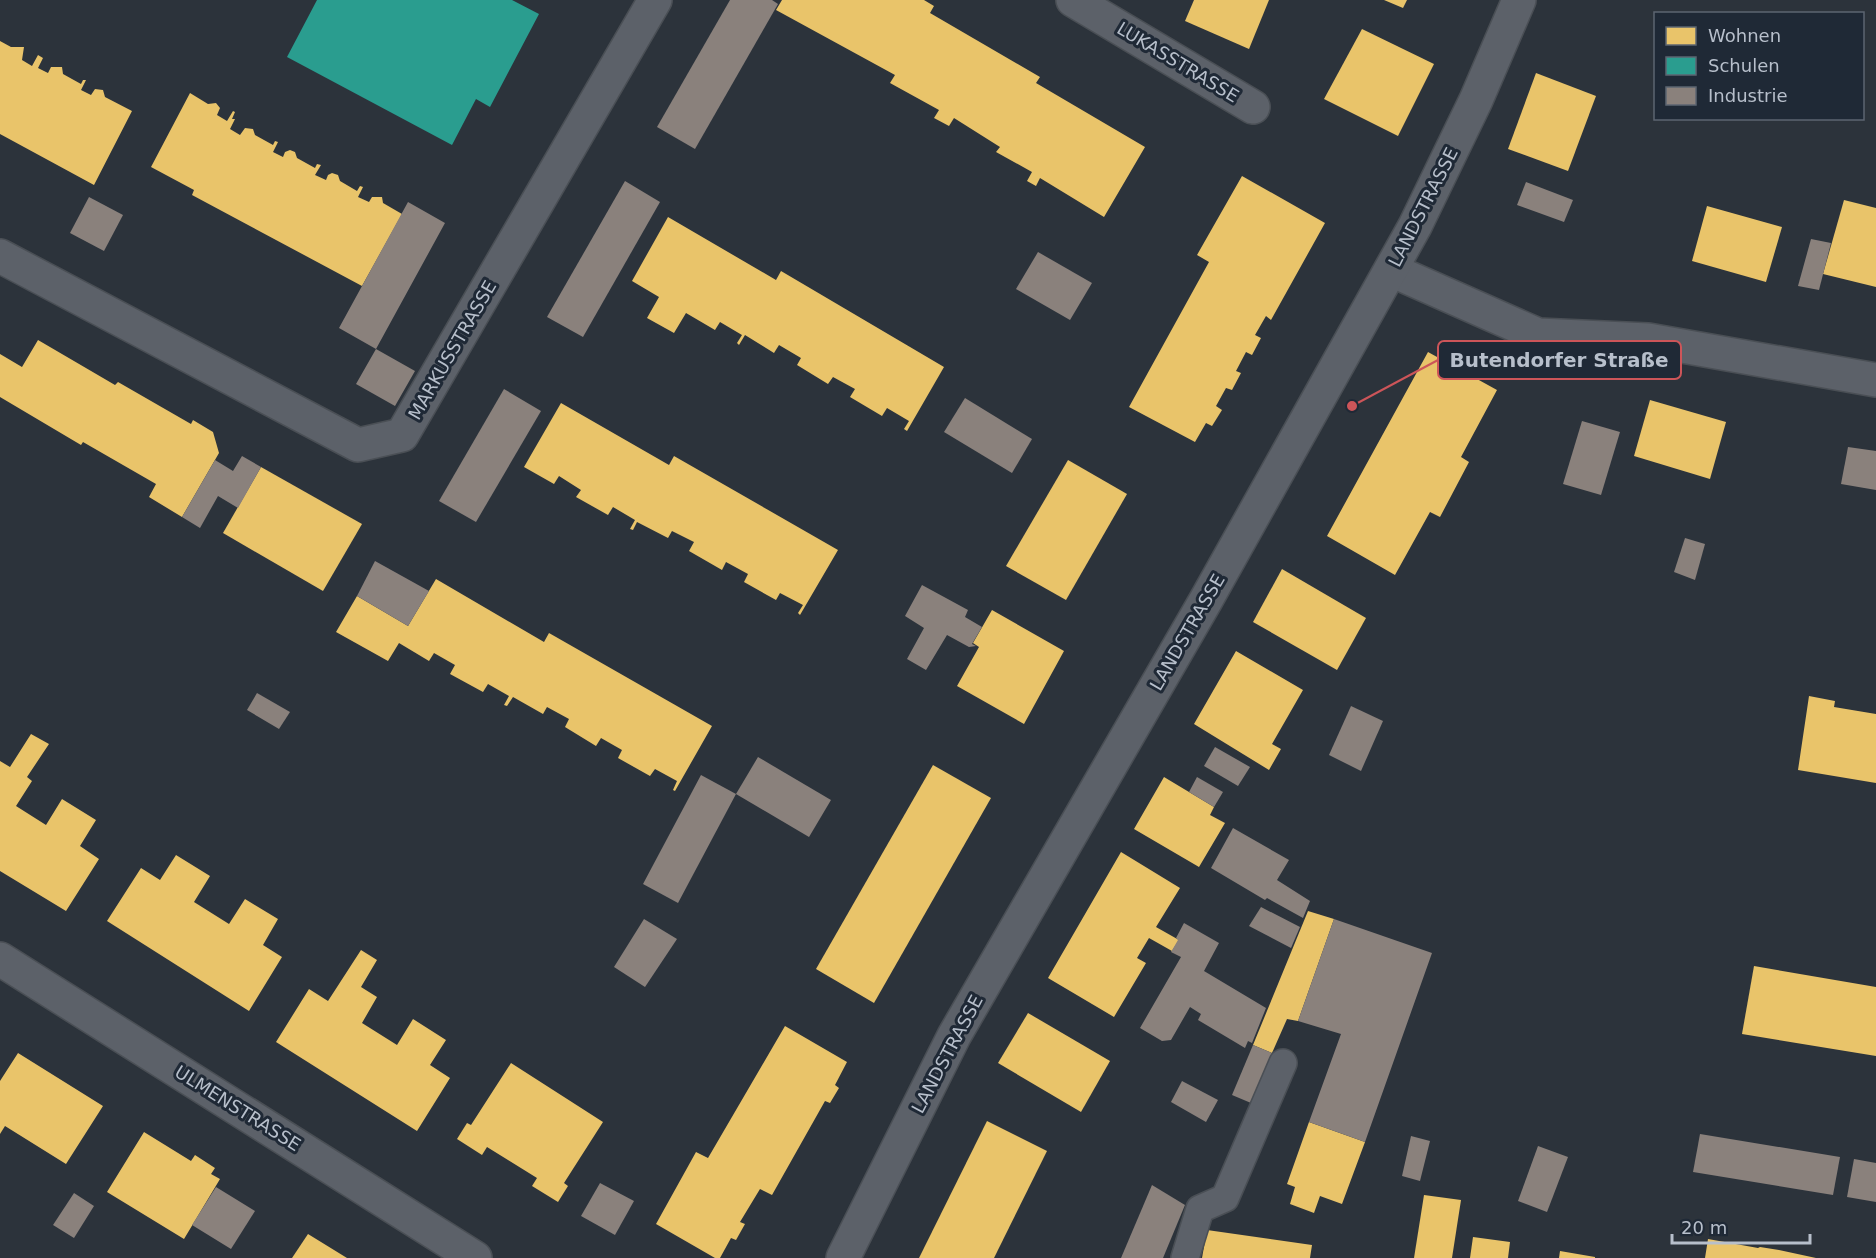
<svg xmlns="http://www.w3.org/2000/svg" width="1876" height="1258" font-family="'DejaVu Sans',sans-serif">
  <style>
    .homes { fill: #e9c46a }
    .schools { fill: #2a9d8f }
    .industry { fill: #8a817c }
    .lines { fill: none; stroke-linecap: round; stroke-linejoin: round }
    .service-casing { stroke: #4a4f55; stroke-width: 30 }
    .minor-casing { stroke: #4a4f55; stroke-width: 36 }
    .tertiary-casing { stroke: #4a4f55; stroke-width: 36 }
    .service { stroke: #5c6169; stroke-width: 27 }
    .minor { stroke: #5c6169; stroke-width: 33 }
    .tertiary { stroke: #5c6169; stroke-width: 33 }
    .labels { text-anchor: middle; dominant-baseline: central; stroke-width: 6; stroke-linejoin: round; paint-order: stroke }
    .street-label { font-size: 18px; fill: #b7bfcb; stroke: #1f2936 }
    .leader { fill: none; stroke: #cd5559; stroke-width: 2 }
    .callout-dot { fill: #cd5559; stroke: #1f2936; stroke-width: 2 }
    .callout { fill: #1f2936; stroke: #cd5559; stroke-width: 2 }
    .callout-label { font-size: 20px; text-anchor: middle; font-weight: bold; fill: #b7bfcb }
  </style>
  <rect width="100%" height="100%" fill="#2c333b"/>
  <!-- homes -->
  <g class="homes">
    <path d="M782,0H924L934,6L930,13L1040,77L1036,83L1145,147L1104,217L1040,178L1036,186L1027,181L1032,172L996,152L1000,147L954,118L949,126L934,118L939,110L890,83L895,75L776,10Z"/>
    <path d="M1194,0H1269L1249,49L1185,21Z"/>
    <path d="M1384,0H1407L1403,8Z"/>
    <path d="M1362,29L1434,64L1398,136L1324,99Z"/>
    <path d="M0,41L11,47H24L22,60L32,66L38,55L43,58L38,68L48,73L51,67H62L63,74L81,84L83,80H86L81,90L91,95L95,89L103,90L105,97L132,111L94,185L0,134Z"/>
    <path d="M1536,73L1596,96L1568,171L1508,149Z"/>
    <path d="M190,93L208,104L216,103L220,108L217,115L227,121L233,111L235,112L232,119H235L230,129L240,135L245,128L253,129L255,135L273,145L275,141L278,142L273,152L283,157L285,152L290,150L295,152L297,158L315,168L317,164L321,165L315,175L326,180L328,175L332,173L338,175L340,181L357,191L360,186L363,187L358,197L369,202L372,197H382L383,203L402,214L362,286L192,195L194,190L151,167Z"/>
    <path d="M1242,176L1325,223L1271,320L1266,316L1255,335L1261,338L1252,355L1246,352L1236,371L1241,373L1232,390L1226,388L1216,406L1222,410L1212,426L1206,423L1195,442L1129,407L1209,262L1197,255Z"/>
    <path d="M1844,200L1876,208V287L1823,274Z"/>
    <path d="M1707,206L1782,227L1766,282L1692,261Z"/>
    <path d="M668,217L776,280L781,271L944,367L907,431L904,429L909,421L887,408L882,416L850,397L855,389L833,377L828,384L797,365L801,358L779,345L774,353L745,335L739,345L737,343L742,335L720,322L715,330L686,313L674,333L647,318L659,297L632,281Z"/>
    <path d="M38,340L115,385L118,382L191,424L193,420L213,432L219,453L182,517L149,497L156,484L83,442L81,445L0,397V354L22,367Z"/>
    <path d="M1428,352L1497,390L1461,457L1469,462L1440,517L1430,512L1395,575L1327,536Z"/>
    <path d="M1650,400L1726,422L1710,479L1634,456Z"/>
    <path d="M561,403L669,465L674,456L838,550L800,615L798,613L803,605L780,593L776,600L744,582L748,574L726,562L722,570L689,551L694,542L672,531L668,538L637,522L633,530L630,529L635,520L613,507L608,515L576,497L581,490L559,476L554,484L524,467Z"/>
    <path d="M1068,460L1127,494L1066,600L1006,566Z"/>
    <path d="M261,467L362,524L323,591L223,533Z"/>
    <path d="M1282,569L1366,618L1337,670L1253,622Z"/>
    <path d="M436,579L544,642L549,633L712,726L675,791L673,790L677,781L655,769L650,776L618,758L622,750L601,738L596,746L565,727L569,719L547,707L543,714L513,697L507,706L504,705L509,696L488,684L483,692L450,674L455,665L434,653L429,661L399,643L388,661L336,632L357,596L408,626Z"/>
    <path d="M992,610L1064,651L1024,724L957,686L979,647L973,643Z"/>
    <path d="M1236,651L1303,690L1272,744L1281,749L1269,770L1194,724Z"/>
    <path d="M1809,696L1835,701L1834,707L1876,714V783L1798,770Z"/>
    <path d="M31,734L49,744L27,777L32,781L16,806L46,825L62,799L96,820L80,846L99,859L66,911L0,871V761L10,767Z"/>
    <path d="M933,765L991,798L874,1003L816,969Z"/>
    <path d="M1164,777L1214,807L1210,815L1225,823L1199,867L1134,829Z"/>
    <path d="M1121,852L1180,888L1156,927L1179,940L1172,951L1149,938L1137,958L1146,963L1114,1017L1048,978Z"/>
    <path d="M176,855L210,876L194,902L229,924L245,899L278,919L263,945L282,957L249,1011L107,921L141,868L160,880Z"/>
    <path d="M1308,911L1334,919L1298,1021L1287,1019L1272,1053L1253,1045Z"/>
    <path d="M361,950L377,960L361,987L377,997L362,1023L397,1045L413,1019L446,1040L430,1065L450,1078L417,1131L276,1042L309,989L328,1001Z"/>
    <path d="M1754,966L1876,987V1056L1742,1034Z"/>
    <path d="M1028,1013L1110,1061L1081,1112L998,1063Z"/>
    <path d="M785,1026L847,1062L835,1085L839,1088L830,1103L825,1101L772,1195L760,1189L740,1222L745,1224L736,1240L731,1238L720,1258H715L656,1224L696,1152L708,1158Z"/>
    <path d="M18,1053L103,1106L66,1164L5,1126L0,1134V1081Z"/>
    <path d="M511,1063L603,1122L564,1183L568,1186L558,1202L532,1186L537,1178L487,1147L482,1155L457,1139L467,1123L471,1125Z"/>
    <path d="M987,1121L1047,1151L994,1258H919Z"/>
    <path d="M1309,1122L1365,1142L1342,1204L1320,1196L1314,1213L1290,1204L1295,1187L1287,1184Z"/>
    <path d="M144,1132L191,1161L195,1155L215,1168L211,1174L220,1179L184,1239L107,1192Z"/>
    <path d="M1424,1195L1461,1200L1452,1258H1414Z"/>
    <path d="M1207,1230L1312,1245L1310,1258H1202Z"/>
    <path d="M308,1234L347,1258H292Z"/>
    <path d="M1473,1237L1510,1242L1508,1258H1470Z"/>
    <path d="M1708,1239L1758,1248L1760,1247L1779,1250L1816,1258H1705Z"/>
    <path d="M1560,1251L1595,1257V1258H1559Z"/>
  </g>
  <!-- schools -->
  <path class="schools" d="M317,0H512L539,14L490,107L476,99L452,145L287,57Z"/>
  <!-- industry -->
  <g class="industry">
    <path d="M730,0H772L778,4L695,149L657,127Z"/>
    <path d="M625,181L660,202L583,337L547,317Z"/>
    <path d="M1526,182L1573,200L1564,222L1517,205Z"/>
    <path d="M89,197L123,215L104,251L70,233Z"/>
    <path d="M408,202L445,223L376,349L415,371L395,406L356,384L376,349L339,328Z"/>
    <path d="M1811,239L1831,243L1819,290L1798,286Z"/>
    <path d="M1038,252L1092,283L1070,320L1016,289Z"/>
    <path d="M504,389L541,411L476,522L439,501Z"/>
    <path d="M965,398L1032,439L1012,473L944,432Z"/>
    <path d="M1582,421L1620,432L1601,495L1563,484Z"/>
    <path d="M1848,447L1876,451V490L1841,484Z"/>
    <path d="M242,456L261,467L238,508L218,496L200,528L182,517L215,460L233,471Z"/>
    <path d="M1685,538L1705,544L1695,580L1674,572Z"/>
    <path d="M375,561L429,591L408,626L357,596Z"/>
    <path d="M922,585L968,610L965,617L982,627L972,644L976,646L969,647L947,635L926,670L907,659L924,628L905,616Z"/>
    <path d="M257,693L290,712L279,729L247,710Z"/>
    <path d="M1351,706L1383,721L1361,771L1329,755Z"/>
    <path d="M1215,747L1250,767L1238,786L1204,766Z"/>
    <path d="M758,757L831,800L809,837L736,794Z"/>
    <path d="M701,775L736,794L678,903L643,884Z"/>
    <path d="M1197,777L1223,792L1214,807L1189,792Z"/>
    <path d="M1233,828L1289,860L1277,880L1310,901L1303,918L1267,898L1265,900L1211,868Z"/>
    <path d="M1261,907L1300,927L1291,948L1249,926Z"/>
    <path d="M644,919L677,939L645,987L614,967Z"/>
    <path d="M1334,919L1432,953L1365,1142L1309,1122L1341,1034L1298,1021Z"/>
    <path d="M1184,923L1219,943L1204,971L1266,1008L1252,1043L1248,1041L1245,1048L1198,1020L1201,1014L1190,1007L1171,1040L1162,1041L1140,1028L1181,957L1171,952L1178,940L1176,938Z"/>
    <path d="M1253,1045L1272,1053L1251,1103L1232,1095Z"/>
    <path d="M1182,1081L1218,1100L1206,1122L1171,1102Z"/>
    <path d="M1700,1134L1840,1157L1833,1195L1693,1172Z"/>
    <path d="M1411,1136L1430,1141L1420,1181L1402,1176Z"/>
    <path d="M1538,1146L1568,1157L1547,1212L1518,1201Z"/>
    <path d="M1854,1159L1876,1163V1202L1847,1197Z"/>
    <path d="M600,1183L634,1201L615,1235L581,1216Z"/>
    <path d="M1152,1185L1185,1205L1163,1258H1121Z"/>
    <path d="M216,1187L255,1211L231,1249L192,1225Z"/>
    <path d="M74,1193L94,1206L74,1238L53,1225Z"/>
  </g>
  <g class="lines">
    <defs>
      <path id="service" d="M1185,1258L1200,1209L1225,1198L1283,1063"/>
      <g id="minor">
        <path d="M1073,0L1253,107"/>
        <path d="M0,256L358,445L402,435L655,0"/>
        <path d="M1391,270L1538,335L1648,340L1876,380"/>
        <path d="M0,959L475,1258"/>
      </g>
      <path id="tertiary" d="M843,1258L954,1036L1206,600L1415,226L1476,100L1519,0"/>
    </defs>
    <!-- service casing -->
    <use href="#service" class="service-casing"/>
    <!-- minor casing -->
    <use href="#minor" class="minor-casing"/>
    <!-- tertiary casing -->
    <use href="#tertiary" class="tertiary-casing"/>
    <!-- service -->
    <use href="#service" class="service"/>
    <!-- minor -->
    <use href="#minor" class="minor"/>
    <!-- tertiary -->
    <use href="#tertiary" class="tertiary"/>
  </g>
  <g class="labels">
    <!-- street labels -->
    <g class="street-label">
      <text transform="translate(1178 62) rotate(31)">LUKASSTRASSE</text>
      <text transform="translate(1423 207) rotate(-63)">LANDSTRASSE</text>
      <text transform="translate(452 350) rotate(-60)">MARKUSSTRASSE</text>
      <text transform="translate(1187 632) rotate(-60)">LANDSTRASSE</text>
      <text transform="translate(947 1054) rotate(-62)">LANDSTRASSE</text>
      <text transform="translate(238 1108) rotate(32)">ULMENSTRASSE</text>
    </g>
  </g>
  <!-- callouts -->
  <path class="leader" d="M1352 406L1438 360"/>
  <circle class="callout-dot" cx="1352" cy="406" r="6"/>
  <rect class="callout" x="1438" y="341" width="243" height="38" rx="6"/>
  <g class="callout-label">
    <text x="1559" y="367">Butendorfer Straße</text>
  </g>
  <!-- legend -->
  <rect x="1654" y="12" width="210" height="108" fill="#1f2936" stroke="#5c6572" stroke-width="1.5"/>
  <rect x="1666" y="27" width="30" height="18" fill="#e9c46a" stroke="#5c6572" stroke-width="1.5"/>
  <text x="1708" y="42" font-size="18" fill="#b7bfcb">Wohnen</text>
  <rect x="1666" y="57" width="30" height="18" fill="#2a9d8f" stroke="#5c6572" stroke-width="1.5"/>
  <text x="1708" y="72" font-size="18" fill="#b7bfcb">Schulen</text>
  <rect x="1666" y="87" width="30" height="18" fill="#8a817c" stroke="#5c6572" stroke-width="1.5"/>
  <text x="1708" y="102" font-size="18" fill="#b7bfcb">Industrie</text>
  <!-- scale -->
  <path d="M1672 1234v9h138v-9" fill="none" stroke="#b7bfcb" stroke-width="3"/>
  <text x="1681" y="1234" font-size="18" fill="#b7bfcb" stroke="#1f2936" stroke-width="4.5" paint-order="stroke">20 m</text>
</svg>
